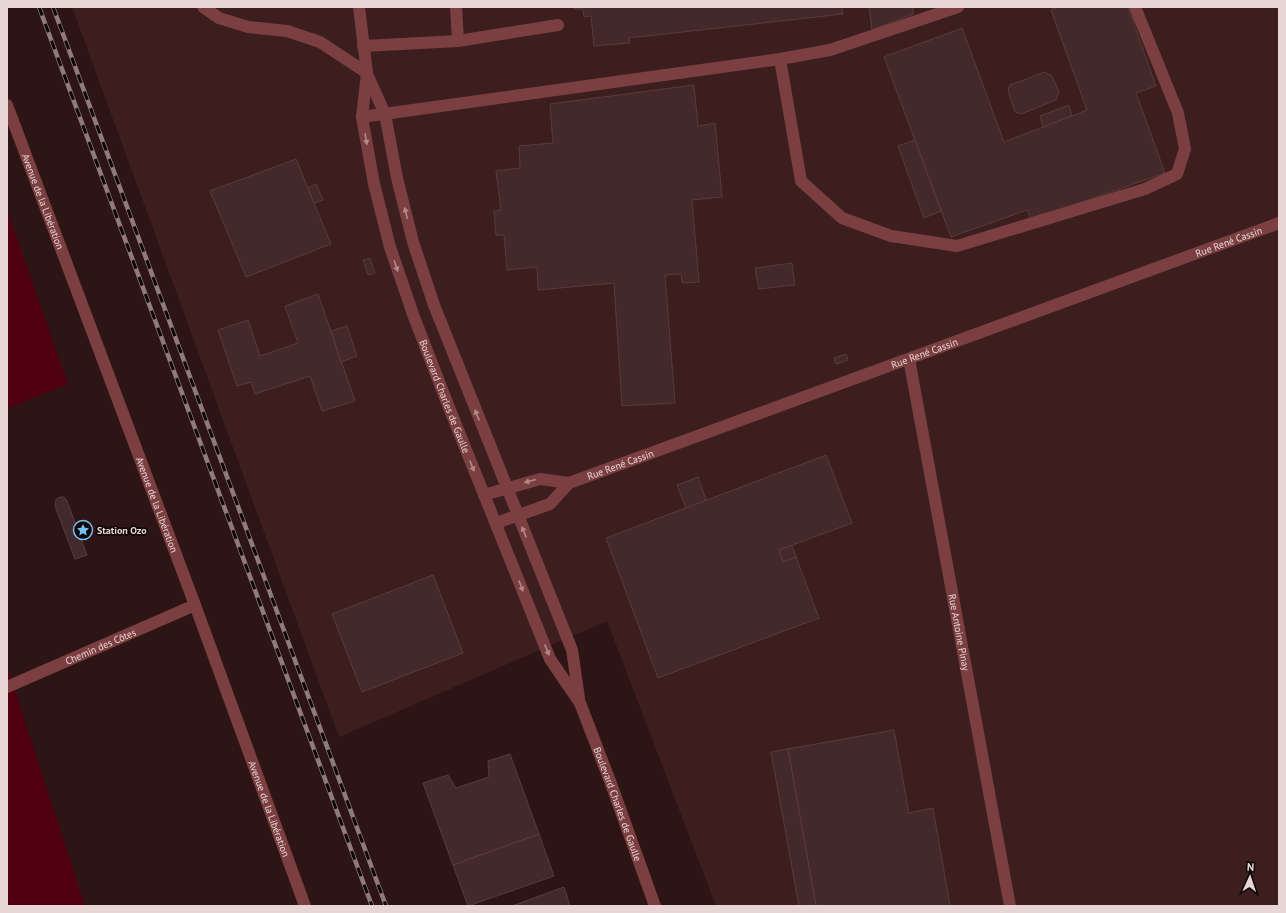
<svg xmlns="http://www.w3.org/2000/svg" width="1286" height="913" font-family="'PT Sans',sans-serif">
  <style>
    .built { fill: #3c1e1f }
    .green { fill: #500111 }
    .building { fill: #44292a; stroke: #583c3c }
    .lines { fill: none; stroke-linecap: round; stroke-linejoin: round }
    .minor { stroke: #7b3f42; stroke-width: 12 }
    .rail-casing { stroke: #907b7c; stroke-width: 4.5 }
    .rail { stroke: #0e0505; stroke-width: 3; stroke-dasharray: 9; stroke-linecap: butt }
    .oneway { fill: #b28a8c }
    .labels { text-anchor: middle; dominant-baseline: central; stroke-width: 3.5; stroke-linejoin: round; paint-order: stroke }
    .street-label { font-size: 10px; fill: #e8d6d6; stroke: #0e0505 }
    .poi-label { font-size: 10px; font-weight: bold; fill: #e8d6d6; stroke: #0e0505; text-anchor: start }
  </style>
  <rect width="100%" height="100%" fill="#2d1516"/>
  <!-- built -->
  <path class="built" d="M72,7H1279V906H716L607,621L339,737Z"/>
  <!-- green -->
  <g class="green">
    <path d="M7,210L68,384L7,409Z"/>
    <path d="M7,666L85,906H7Z"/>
  </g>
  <!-- building -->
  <g class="building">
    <path d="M572,7H842L843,14L629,38L630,43L594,46L591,16L584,17L583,9H575Z"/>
    <path d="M869,7H913V14L872,30Z"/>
    <path d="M1058,7H1128L1156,86L1136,93L1165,173L1031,220L1027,210L951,237L884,57L962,28L1004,142L1087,110L1051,10Z"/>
    <path d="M1045,72L1052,76L1059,92L1056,100L1021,114L1015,112L1008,91L1010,85Z"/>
    <path d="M694,85L698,126L715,123L722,197L692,200L699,282L682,283L681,274L665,275L675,403L622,406L614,283L538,290L537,267L507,270L504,235H496L494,211L501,210L496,171L520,168L519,146L553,143L550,104Z"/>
    <path d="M1069,105L1072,116L1043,127L1040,116Z"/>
    <path d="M915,140L941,211L924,218L898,146Z"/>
    <path d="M296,159L331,244L246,277L210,191Z"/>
    <path d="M316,184L323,200L314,203L308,188Z"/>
    <path d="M370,258L375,273L368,275L363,260Z"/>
    <path d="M792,263L795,285L759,289L755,268Z"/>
    <path d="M318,294L355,401L322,411L310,376L255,394L251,382L237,386L218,330L248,320L260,356L298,343L285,306Z"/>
    <path d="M347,326L357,356L341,362L331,331Z"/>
    <path d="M846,354L848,360L836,364L834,358Z"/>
    <path d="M826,455L852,523L779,550L783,562L796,557L819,618L658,678L606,538Z"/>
    <path d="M698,477L706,500L686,508L677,485Z"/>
    <path d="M61,497H64L67,501L87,555L75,559L55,506L56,500L58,498Z"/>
    <path d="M792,545L796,557L783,562L779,550Z"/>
    <path d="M433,575L463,653L362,692L332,614Z"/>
    <path d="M894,730L909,813L933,808L950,906H816L788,749Z"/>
    <path d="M788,749L816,906H799L771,752Z"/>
    <path d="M510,754L539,834L453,865L423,783L448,775L456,788L489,777L488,761Z"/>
    <path d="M539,834L554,876L468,906L453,865Z"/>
    <path d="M564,887L570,906H512Z"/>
  </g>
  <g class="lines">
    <!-- minor -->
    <g class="minor">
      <path d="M203,7L219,18L248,27L287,31L320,42L367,73"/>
      <path id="s1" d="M359,7L367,73L362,117L374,184L390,247L414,317L448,405L532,614L550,659L580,703L610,781L655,906"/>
      <path d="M458,41L558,25"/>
      <path d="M363,46L458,41L456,7"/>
      <path d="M780,59L801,181L842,218L891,236L957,246L1145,189L1177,174L1185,149L1178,113L1135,7"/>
      <path d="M367,74L385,114L397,178L413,242L434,305L572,650L579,698"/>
      <path id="s2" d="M7,105L195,605L305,906"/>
      <path d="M362,117L780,59L830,50L958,7"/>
      <path id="s3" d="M909,359L1010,906"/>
      <path d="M484,495L540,479L569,483"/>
      <path id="s4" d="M496,523L550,504L569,483L1279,223"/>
      <path id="s5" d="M7,687L195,605"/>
    </g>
    <defs>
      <g id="rail">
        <path d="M39,7L372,906"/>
        <path d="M53,7L386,906"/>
      </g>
    </defs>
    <!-- rail casing -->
    <use href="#rail" class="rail-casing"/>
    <!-- rail -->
    <use href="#rail" class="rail"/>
  </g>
  <!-- one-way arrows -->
  <defs><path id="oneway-solid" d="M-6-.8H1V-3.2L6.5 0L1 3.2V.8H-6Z"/></defs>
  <g class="oneway">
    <use href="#oneway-solid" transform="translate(366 139) rotate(80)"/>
    <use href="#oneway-solid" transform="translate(406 213) rotate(-104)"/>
    <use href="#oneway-solid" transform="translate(396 266) rotate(71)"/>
    <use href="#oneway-solid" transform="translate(477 415) rotate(-112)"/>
    <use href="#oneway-solid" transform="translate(472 466) rotate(68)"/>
    <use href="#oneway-solid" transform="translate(530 481) rotate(165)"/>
    <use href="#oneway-solid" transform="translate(524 532) rotate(-112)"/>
    <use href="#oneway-solid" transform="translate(521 586) rotate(69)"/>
    <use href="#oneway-solid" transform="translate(547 650) rotate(67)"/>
  </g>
  <!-- icons -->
  <defs>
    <symbol id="sight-ring" viewBox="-11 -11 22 22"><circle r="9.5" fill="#0e0505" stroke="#75c0f6" stroke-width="1.5"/><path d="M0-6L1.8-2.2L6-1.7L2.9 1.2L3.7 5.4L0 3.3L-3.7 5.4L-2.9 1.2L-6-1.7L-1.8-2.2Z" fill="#75c0f6"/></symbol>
  </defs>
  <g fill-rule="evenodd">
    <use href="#sight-ring" x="72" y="519" width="22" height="22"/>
  </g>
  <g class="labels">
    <!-- street labels -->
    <g class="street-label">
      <text stroke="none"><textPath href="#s2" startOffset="103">Avenue de la Libération</textPath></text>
      <text stroke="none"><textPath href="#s4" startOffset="788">Rue René Cassin</textPath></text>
      <text stroke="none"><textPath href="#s4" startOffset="464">Rue René Cassin</textPath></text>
      <text stroke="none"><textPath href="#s1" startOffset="403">Boulevard Charles de Gaulle</textPath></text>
      <text stroke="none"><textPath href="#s4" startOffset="140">Rue René Cassin</textPath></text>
      <text stroke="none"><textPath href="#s2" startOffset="427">Avenue de la Libération</textPath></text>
      <text stroke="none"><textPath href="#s3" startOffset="278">Rue Antoine Pinay</textPath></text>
      <text stroke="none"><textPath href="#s5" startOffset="102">Chemin des Côtes</textPath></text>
      <text stroke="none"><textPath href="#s1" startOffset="847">Boulevard Charles de Gaulle</textPath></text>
      <text stroke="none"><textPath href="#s2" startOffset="751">Avenue de la Libération</textPath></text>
    </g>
    <!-- poi labels -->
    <g class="poi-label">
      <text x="97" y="530">Station Ozo</text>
    </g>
  </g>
  <!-- border -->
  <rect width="1286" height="913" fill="none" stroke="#e8d6d6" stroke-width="16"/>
  <!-- north arrow -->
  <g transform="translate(1250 877) rotate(3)" stroke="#0e0505" stroke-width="3" paint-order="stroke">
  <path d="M0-3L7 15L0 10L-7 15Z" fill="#e8d6d6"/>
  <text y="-6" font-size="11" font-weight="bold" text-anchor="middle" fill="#e8d6d6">N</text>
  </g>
</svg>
